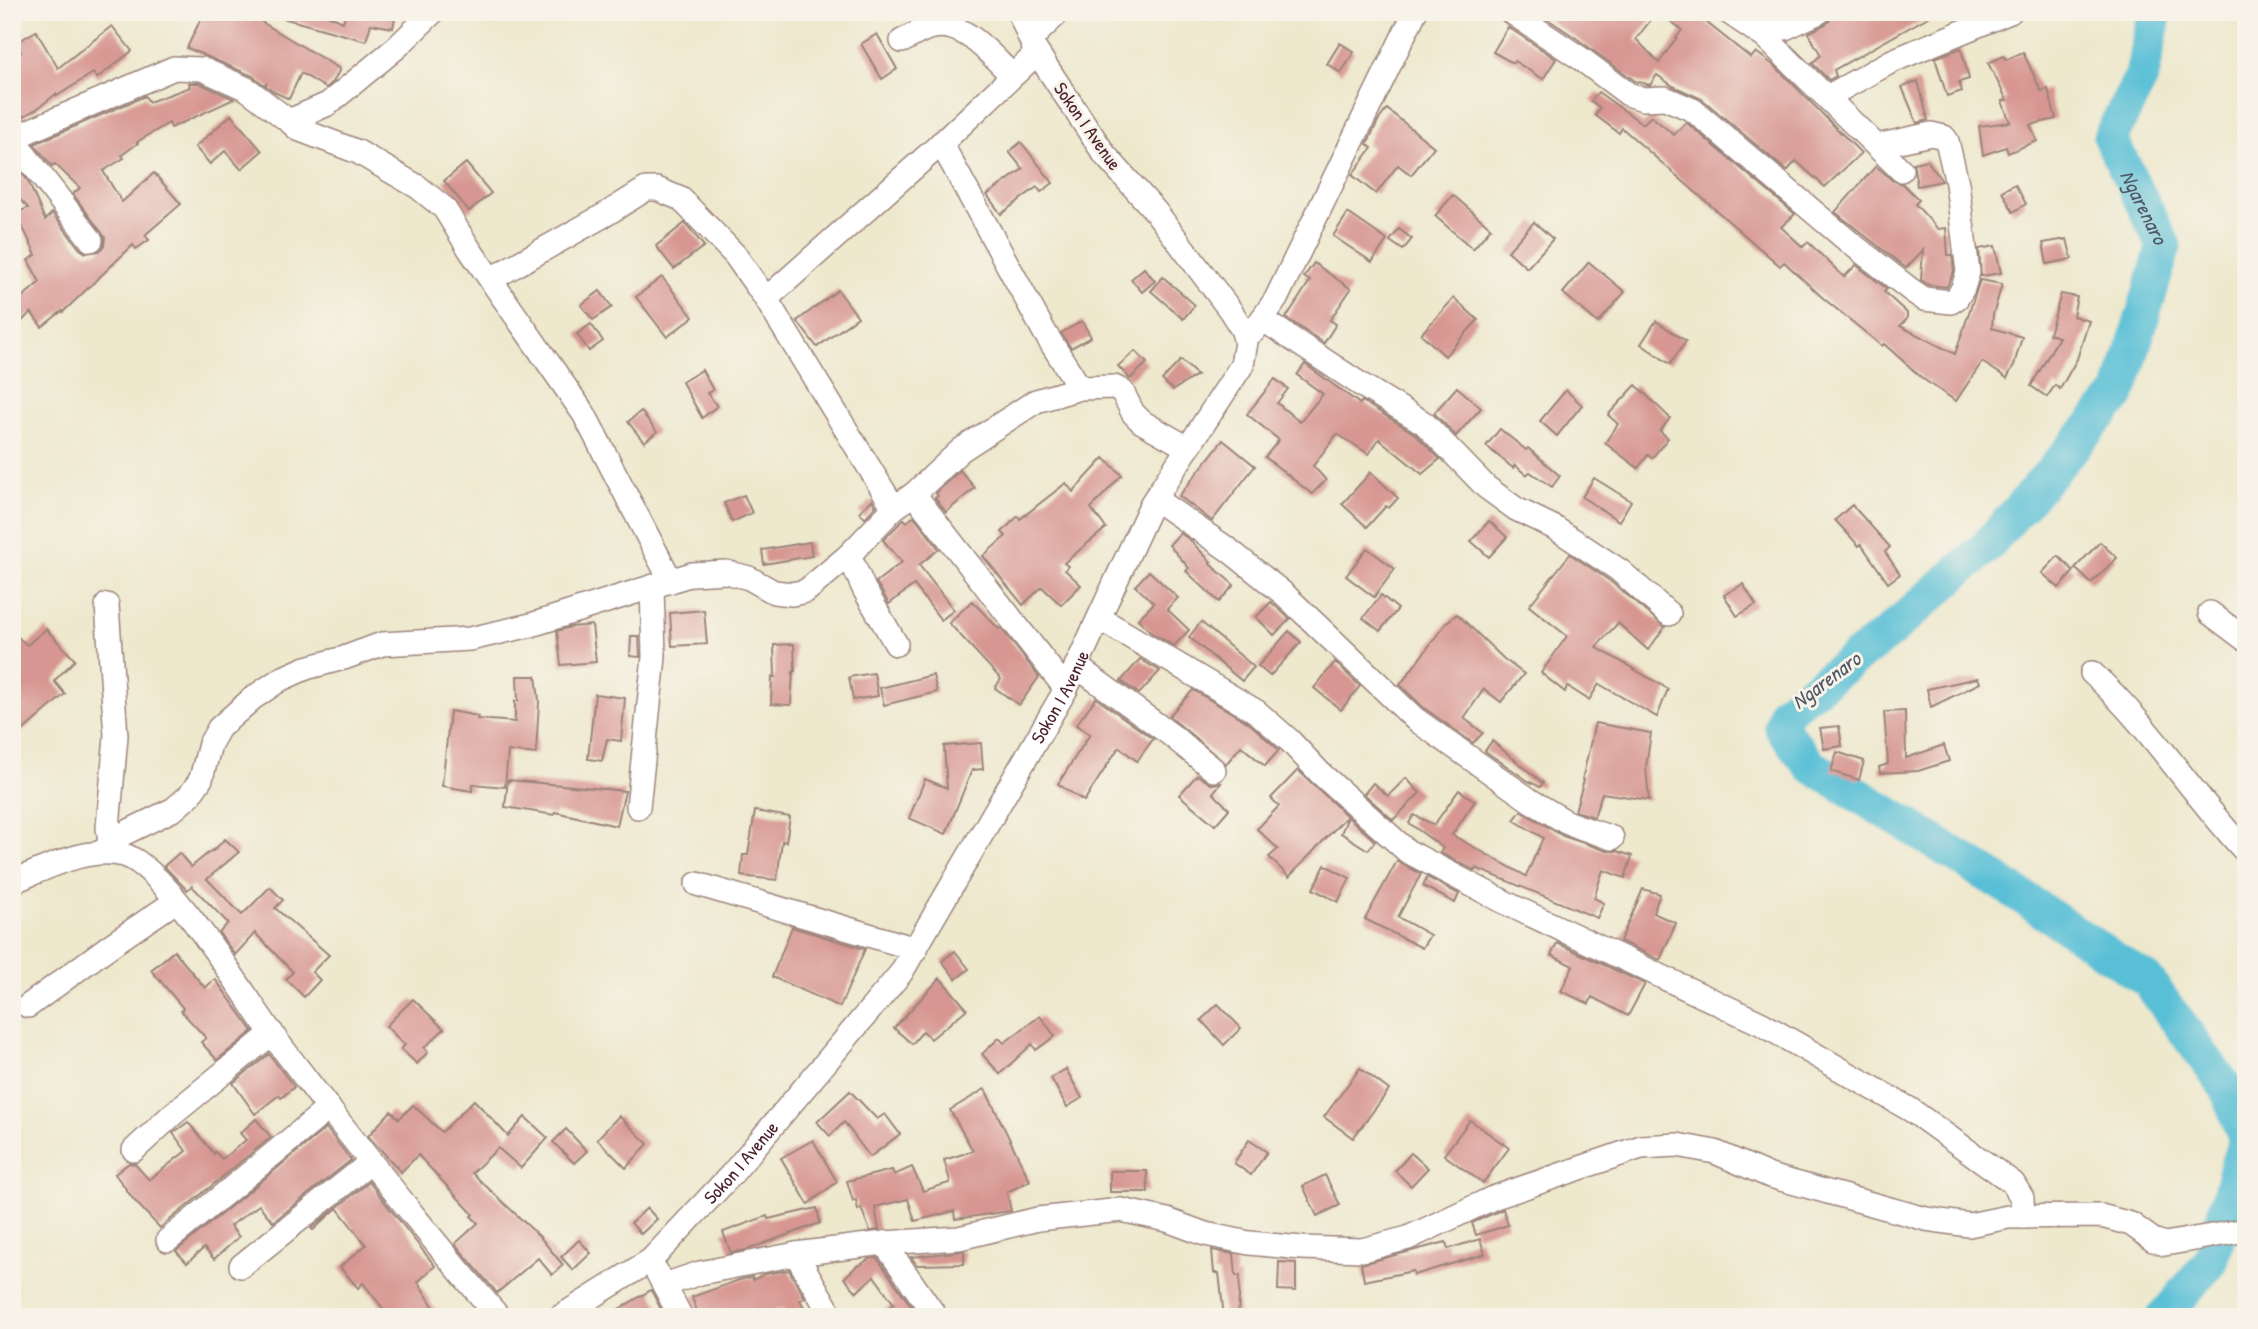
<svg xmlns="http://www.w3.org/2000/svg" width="2258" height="1329" font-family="'Patrick Hand',sans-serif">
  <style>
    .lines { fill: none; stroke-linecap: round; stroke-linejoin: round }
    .river { stroke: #59bfd6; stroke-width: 35 }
    .building { fill: #d79691 }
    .minor-casing { stroke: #9c847c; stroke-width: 26 }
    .minor { stroke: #fff; stroke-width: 23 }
    .labels { text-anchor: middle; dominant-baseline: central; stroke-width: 6; stroke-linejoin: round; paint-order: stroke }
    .street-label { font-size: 19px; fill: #4a1f2b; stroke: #f7f3e8 }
    .water-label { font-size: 21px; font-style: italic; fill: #4f5767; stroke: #f7f3e8 }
  </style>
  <rect width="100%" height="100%" fill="#f7f3e8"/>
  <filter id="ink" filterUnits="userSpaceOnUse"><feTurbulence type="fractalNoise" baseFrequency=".0143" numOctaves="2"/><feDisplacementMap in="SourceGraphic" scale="14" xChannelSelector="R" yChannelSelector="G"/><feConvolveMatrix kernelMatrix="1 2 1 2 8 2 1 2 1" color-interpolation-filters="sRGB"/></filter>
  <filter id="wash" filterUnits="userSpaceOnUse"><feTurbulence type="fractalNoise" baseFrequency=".00686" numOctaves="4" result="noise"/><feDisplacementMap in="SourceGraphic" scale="28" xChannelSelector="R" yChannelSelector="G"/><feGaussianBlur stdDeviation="1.57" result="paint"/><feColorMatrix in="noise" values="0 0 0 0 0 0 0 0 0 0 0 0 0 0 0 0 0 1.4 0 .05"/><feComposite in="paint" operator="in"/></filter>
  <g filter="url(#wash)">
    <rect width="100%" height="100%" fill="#eee8cd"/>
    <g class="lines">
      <!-- river -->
      <path class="river" id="s1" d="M2155,12L2142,76L2110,138L2164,246L2119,394L1985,548L1888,633L1785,711L1781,727L1810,765L2007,887L2148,981L2228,1090L2245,1138L2211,1261L2164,1317"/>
    </g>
    <g id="blocks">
      <!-- building -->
      <g class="building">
        <path d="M204,12H245L340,69L333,82L326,88L301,73L289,99L274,92L265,85L267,83L264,85L253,76L187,48Z"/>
        <path d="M280,12H321L343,22L346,12H396L393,28L371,24L366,41L279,17Z"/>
        <path d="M1537,12H1657L1636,39L1659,63L1682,30L1659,12H1714L1706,22L1751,58L1756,52L1776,67L1861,153L1825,187L1796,161L1787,171L1702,99L1673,86L1657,75L1650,85L1635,81L1576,38Z"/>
        <path d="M1833,12H1937L1834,70L1836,76L1829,80L1812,63L1821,55L1808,33L1826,24L1831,19Z"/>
        <path d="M112,26L132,51L97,78L93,73L57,96L56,94L38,108L12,123V60L21,52L16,43L36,31L58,68Z"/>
        <path d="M1508,27L1556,59L1543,79L1514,61L1513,63L1493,52Z"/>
        <path d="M877,34L897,69L882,79L861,44Z"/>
        <path d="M1340,43L1354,52L1341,73L1327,64Z"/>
        <path d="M1961,48L1969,79L1959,82L1962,91L1947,96L1935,58Z"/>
        <path d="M2023,52L2041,91L2048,89L2056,119L2030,125L2037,141L2008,153L2006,147L1983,155L1979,126L2010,122L2002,101L2007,100L1988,63L2004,56L2006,60Z"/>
        <path d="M1918,81L1928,120L1917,123L1902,87Z"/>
        <path d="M189,83H199L234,99L171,128L169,123L137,142L138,143L122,155L124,158L103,171L122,202L154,173L181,204L145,235L149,240L136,249L133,245L63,312L62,311L42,327L31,312L22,321L12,312V292L20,299L40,282L28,260L36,255L16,213L28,208L12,191V161L28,181L45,220L52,213L80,249L86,253L99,251L104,246L105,237L73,194L80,188L55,164L52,166L34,144L145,96L149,102L190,87Z"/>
        <path d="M1598,92L1643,124L1651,116L1674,135L1686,122L1795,214L1781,227L1803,247L1808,242L1844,277L1856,265L1887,289L1884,292L1907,313V319L1900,326L1955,354L1980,280L2002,284L1993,315L1992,328L2022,337L2014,365L2007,378L1982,362L1956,401L1923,379L1884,344L1882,346L1823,298L1784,262L1780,266L1622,128L1619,133L1595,115L1600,108L1591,101Z"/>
        <path d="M1387,109L1434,147L1411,175L1398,165L1376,194L1352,175L1372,148L1367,144L1378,121Z"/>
        <path d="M231,115L262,151L241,169L225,151L210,164L195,147Z"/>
        <path d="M1021,142L1053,183L1041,192L1037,187L1001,214L987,195L1023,169L1009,152Z"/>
        <path d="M1927,160L1942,181L1917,186L1913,163Z"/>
        <path d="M466,163L491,193L469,211L444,181Z"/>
        <path d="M1876,166L1892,180L1903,184L1919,200L1915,204L1938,229L1946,228L1948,255H1952L1954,271L1947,287L1929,285L1921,280L1923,250L1906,268L1835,212Z"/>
        <path d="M2015,184L2026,204L2013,212L2002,191Z"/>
        <path d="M1453,195L1491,228L1473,249L1435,216Z"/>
        <path d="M1348,213L1387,240L1372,262L1333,236Z"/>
        <path d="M1534,222L1553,239L1527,268L1508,251Z"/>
        <path d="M685,223L704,246L674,269L656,246Z"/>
        <path d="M1399,229L1412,239L1403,250L1390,241Z"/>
        <path d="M2067,239L2072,259L2047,264L2043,243Z"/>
        <path d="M1995,246L2001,273L1981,276L1979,249Z"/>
        <path d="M1589,262L1625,292L1598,323L1563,293Z"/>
        <path d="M1314,263L1351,289L1330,320L1336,324L1324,343L1286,318L1310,281L1304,277Z"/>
        <path d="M1144,268L1155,281L1142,292L1131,279Z"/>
        <path d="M662,277L693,317L667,337L636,297Z"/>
        <path d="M1163,277L1195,305L1183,319L1151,291Z"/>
        <path d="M838,290L858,317L817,347L797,321Z"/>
        <path d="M600,291L612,307L593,320L581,305Z"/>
        <path d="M2061,294L2077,297L2073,316L2089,321L2077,359L2060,389L2055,385L2047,397L2031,386L2059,337L2049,334Z"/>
        <path d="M1454,298L1478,320L1445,356L1421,334Z"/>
        <path d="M1082,321L1091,337L1071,348L1061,333Z"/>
        <path d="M1656,321L1686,341L1670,364L1641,344Z"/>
        <path d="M591,324L603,341L589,351L577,334Z"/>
        <path d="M1135,351L1147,363L1130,379L1118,366Z"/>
        <path d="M1181,360L1197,375L1173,390L1162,380Z"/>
        <path d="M1305,364L1360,404L1362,401L1415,434L1440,459L1422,474L1379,439L1369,454L1337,434L1313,466L1326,480L1312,494L1265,457L1279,440L1247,414L1275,379L1288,389L1277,403L1300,422L1323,394L1297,375Z"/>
        <path d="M702,370L713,390L707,393L717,406L702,418L682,382Z"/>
        <path d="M1636,385L1670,418L1660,431L1668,438L1652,458L1648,455L1638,468L1605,443L1618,424L1608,415Z"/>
        <path d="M1457,387L1481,408L1456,436L1434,413Z"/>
        <path d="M1566,390L1582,405L1557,436L1540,421Z"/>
        <path d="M641,411L657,432L644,442L628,422Z"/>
        <path d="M1500,429L1526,450L1528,448L1560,476L1552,487L1530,472L1526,475L1515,465L1513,468L1486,446Z"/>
        <path d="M1223,440L1255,466L1212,521L1179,496Z"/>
        <path d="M1104,458L1122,475L1091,508L1106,528L1064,563L1068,566L1065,570L1081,585L1061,605L1042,587L1023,605L983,556L1006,536L1002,532L1018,516L1020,519L1066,483L1073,492Z"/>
        <path d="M960,470L975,488L946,512L935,498L938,496L936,493Z"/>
        <path d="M1371,472L1398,498L1389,508L1386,506L1367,527L1342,504Z"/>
        <path d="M1594,478L1631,501L1619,521L1582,497Z"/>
        <path d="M744,495L752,513L732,522L724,503Z"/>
        <path d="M872,500L876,506L865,518L859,512Z"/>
        <path d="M1852,505L1890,547L1885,552L1900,574L1888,583L1861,544L1859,546L1835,520Z"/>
        <path d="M914,516L939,549L919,565L954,610L941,620L914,585L889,604L876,582L902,562L883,540L904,519L907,522Z"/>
        <path d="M1489,521L1507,537L1489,557L1471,541Z"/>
        <path d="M1180,533L1190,540L1211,562L1210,564L1234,585L1219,602L1186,571L1189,568L1169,545Z"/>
        <path d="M810,542L812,556L764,564L762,550Z"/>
        <path d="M2100,542L2117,558L2091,583L2075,568Z"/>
        <path d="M1367,548L1395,569L1374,597L1346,576Z"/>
        <path d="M1570,554L1610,581L1665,627L1648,650L1618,623L1596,647L1668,689L1657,717L1599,684L1589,700L1567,686L1565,692L1541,673L1567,636L1529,606Z"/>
        <path d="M2058,556L2074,571L2059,588L2042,573Z"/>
        <path d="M1149,571L1178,598L1167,609L1189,630L1174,646L1152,633L1138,619L1154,603L1135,586Z"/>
        <path d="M1743,584L1756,605L1737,616L1724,595Z"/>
        <path d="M1381,595L1398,609L1380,631L1363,618Z"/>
        <path d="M972,601L999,629L1001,628L1039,677L1019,705L995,688L1001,679L949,623Z"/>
        <path d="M1271,602L1290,619L1274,635L1256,617Z"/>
        <path d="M704,610L707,644L672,646L670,613Z"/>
        <path d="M1457,614L1504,659L1524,674L1501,702L1484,689L1464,718L1483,733L1473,743L1424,708L1400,685L1447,622Z"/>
        <path d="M1201,622L1254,667L1242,681L1189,637Z"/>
        <path d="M592,625L596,662L561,665L557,631L571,627Z"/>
        <path d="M46,629L75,660L54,681L65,694L12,740V632L27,645Z"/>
        <path d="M1289,631L1301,642L1270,676L1258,666Z"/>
        <path d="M631,636H639L640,657L630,656Z"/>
        <path d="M794,644L795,671L793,672L791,705L771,704L772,677H775L774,645Z"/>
        <path d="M1140,659L1160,671L1139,694L1121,681Z"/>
        <path d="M1335,662L1360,686L1341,710L1314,688Z"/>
        <path d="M874,673L878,696L853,700L849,677Z"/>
        <path d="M933,675L937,692L884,705L880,688Z"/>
        <path d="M517,676H536L539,701L536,754L508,751L505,787L473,784L472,791L442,786L450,711L478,716L477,719L515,722V701H518Z"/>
        <path d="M1978,678L1980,683L1931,707L1927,689Z"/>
        <path d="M1193,690L1249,723L1279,750L1265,766L1241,746L1226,764L1169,716Z"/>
        <path d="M595,694L625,698L621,741L607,739L602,761L588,759Z"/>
        <path d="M1096,698L1153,739L1137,761L1119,747L1084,801L1058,784L1090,734L1076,725Z"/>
        <path d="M1905,711L1906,758L1944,745L1949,761L1918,771L1880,773L1879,767L1888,764L1884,712Z"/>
        <path d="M1595,723L1651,733L1646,767L1649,800L1602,793L1594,817L1575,811L1584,780H1582Z"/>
        <path d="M1839,726L1842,746L1824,749L1820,728Z"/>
        <path d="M1492,741L1543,783L1540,787L1528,781L1485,751Z"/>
        <path d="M981,743L983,769L972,770L946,834L909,818L925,779L947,788L944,746Z"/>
        <path d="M1837,752L1864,761L1859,780L1831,771Z"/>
        <path d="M1298,770L1347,816L1289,877L1269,857L1278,849L1257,829L1279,806L1271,798Z"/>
        <path d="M1197,775L1211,784L1221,783L1213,793L1229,809L1215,825L1179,795Z"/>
        <path d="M1406,778L1420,793L1393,820L1364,794L1373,783L1388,796Z"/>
        <path d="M508,780L625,791L617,826L555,812L554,815L505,807Z"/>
        <path d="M1459,790L1475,801L1452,835L1526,876L1543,838L1514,820L1521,811L1563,836L1607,851H1617L1632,856L1625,878L1603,870L1594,898L1604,903L1597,918L1476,868L1475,871L1472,869L1440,853L1443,848L1409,823L1414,815L1434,825Z"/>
        <path d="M755,811L790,817L786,842L782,841L777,880L741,876L743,855H748Z"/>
        <path d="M1348,817L1375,841L1368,850L1341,833Z"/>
        <path d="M225,839L239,852L207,879L242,915L270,887L283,900L275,908L329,955L312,972L320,980L304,997L286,979L293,972L255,933L235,955L219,933L228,923L192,886L187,890L164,866L179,853L191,867L212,850L213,851Z"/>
        <path d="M1397,861L1421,874L1398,917L1430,935L1422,948L1365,919Z"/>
        <path d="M1325,865L1350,878L1338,902L1313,889Z"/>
        <path d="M1427,877L1459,894L1455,903L1423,886Z"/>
        <path d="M1643,889L1660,894L1653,913L1676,923L1660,960L1620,941Z"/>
        <path d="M792,927L865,949L840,1007L772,977Z"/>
        <path d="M1557,943L1645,984L1628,1016L1592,997L1589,1004L1561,991L1573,966L1551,955Z"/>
        <path d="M174,951L205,988L215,979L253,1031L217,1060L201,1042L206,1038L181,1011L183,1008L151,970Z"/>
        <path d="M955,951L969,969L956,979L942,961Z"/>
        <path d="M940,978L967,1009L931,1039L923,1031L912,1044L894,1028Z"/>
        <path d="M413,999L444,1029L424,1048L428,1052L417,1064L401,1049L405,1045L386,1026Z"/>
        <path d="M1218,1004L1241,1028L1224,1045L1201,1020Z"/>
        <path d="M1040,1016L1055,1036L1036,1050L1032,1044L1000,1074L982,1054L999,1038L1004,1043Z"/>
        <path d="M269,1054L294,1087L281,1098L279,1095L255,1114L233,1083Z"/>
        <path d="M1360,1068L1389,1090L1353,1138L1324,1117Z"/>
        <path d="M1066,1069L1082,1098L1067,1107L1051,1078Z"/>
        <path d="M985,1089L1030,1181L1007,1192L1011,1211L955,1219L954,1211L915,1221L908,1199L875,1207L879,1230L870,1231L861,1208L858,1210L856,1200L853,1201L847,1181L892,1170L894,1175L912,1167L923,1191L949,1183L950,1181L944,1160L973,1151L950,1110Z"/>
        <path d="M850,1091L877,1119L885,1114L900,1134L870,1157L844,1122L830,1136L817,1122Z"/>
        <path d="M474,1100L508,1136L525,1117L548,1138L521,1168L498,1148L472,1173L540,1237L563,1265L552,1275L538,1258L497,1293L455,1244L478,1223L471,1216L473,1214L418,1155L401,1172L368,1136L391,1111L399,1119L413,1105L442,1132Z"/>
        <path d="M619,1116L648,1144L626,1168L597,1139Z"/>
        <path d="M256,1119L271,1137L160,1228L134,1200L115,1174L129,1163L135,1164L149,1180L186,1151L173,1133L188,1122L214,1154L215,1152L222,1159L246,1140L240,1133Z"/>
        <path d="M1470,1120L1509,1148L1483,1183L1444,1155Z"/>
        <path d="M326,1128L351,1160L273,1222L259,1205L230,1226L239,1237L214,1259L204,1248L187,1263L176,1251Z"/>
        <path d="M566,1129L587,1151L574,1163L553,1142Z"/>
        <path d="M813,1140L837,1182L808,1204L781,1158Z"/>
        <path d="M1249,1140L1267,1152L1251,1175L1234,1163Z"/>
        <path d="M1411,1153L1428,1168L1411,1186L1395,1171Z"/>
        <path d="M1110,1171H1147L1148,1192H1110Z"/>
        <path d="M1325,1175L1340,1205L1317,1216L1303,1186Z"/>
        <path d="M369,1182L435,1266L418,1282L440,1317H390L363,1283L358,1288L340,1267L366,1245L337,1208L313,1230L311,1228Z"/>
        <path d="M647,1208L657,1219L641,1234L631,1223Z"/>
        <path d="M817,1208L820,1223L746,1250L731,1253L723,1232L767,1216L768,1219Z"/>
        <path d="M1503,1209L1508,1225L1476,1235L1472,1223Z"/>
        <path d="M1480,1239L1485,1254L1414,1275L1413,1271L1364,1281L1361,1264L1446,1242L1448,1249Z"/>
        <path d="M579,1240L591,1253L573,1270L561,1257Z"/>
        <path d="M1212,1250L1234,1254L1236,1276L1240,1275L1238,1317H1224L1219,1273H1214Z"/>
        <path d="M964,1251V1264L917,1265L911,1257Z"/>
        <path d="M877,1258L919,1317H872L894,1304L874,1276L857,1292L844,1278L858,1265L859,1266L869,1259Z"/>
        <path d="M1279,1262L1296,1263V1291L1278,1290Z"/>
        <path d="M789,1270L805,1298L800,1300L809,1317H787L782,1308L759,1317H699L692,1297L739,1280L752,1277L753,1280L765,1274Z"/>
        <path d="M651,1290L665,1317H606Z"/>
      </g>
    </g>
  </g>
  <g filter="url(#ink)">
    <use href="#blocks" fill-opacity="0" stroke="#9c847c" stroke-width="2"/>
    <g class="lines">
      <defs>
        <g id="minor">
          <path d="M1511,12L1580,58L1628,94L1643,99L1665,98L1693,110L1848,241L1911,290L1924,299L1951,302L1957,298L1963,288L1968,272L1957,183L1947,141L1944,137L1931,134L1877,146"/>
          <path d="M1728,12L1765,37L1901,170"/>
          <path d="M1759,33L1785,28L1819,12"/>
          <path d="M1031,39L1059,12"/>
          <path d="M902,41C911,37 922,29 933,27C964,20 991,56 1012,75"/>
          <path d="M1827,97L1892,61L2010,12"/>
          <path d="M289,121L298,129L358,152L418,187L444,208L470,250L584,414L671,581"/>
          <path d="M12,138L91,240"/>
          <path d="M13,138L174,68L202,69L247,89L289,121L328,104L397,47L433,12"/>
          <path d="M941,143L1045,333L1080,388"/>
          <path d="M491,279L608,213L646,189H657L681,199L735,255L766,299L894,508"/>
          <path d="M766,299L945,140L1037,53"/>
          <path d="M1262,319L1360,384L1424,423L1486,487L1516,509L1555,528L1619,570L1669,614"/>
          <path d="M1254,331L1276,299L1415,12"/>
          <path d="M914,494L1066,689"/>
          <path d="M1155,499L1229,550L1284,594L1415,719L1531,801L1568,823L1612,838"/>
          <path d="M849,555L864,589L896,644"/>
          <path d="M107,605L116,736L108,827L110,843"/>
          <path d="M2210,613L2246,640"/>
          <path d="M1099,618L1257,712L1290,741L1320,773L1407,851L1512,906L1762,1024L1911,1110L2013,1183L2022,1198L2023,1217"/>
          <path d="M1076,666L1171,735L1214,770"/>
          <path d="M2092,673C2150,726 2192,794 2246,852"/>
          <path d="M638,807L654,657L652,587"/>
          <path d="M103,852L110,843L121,835L174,809L190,795L201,779L210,744L219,728L253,698L281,679L306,668L344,658L382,644L470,639L531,625L692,574L726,572L749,578L774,592L792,594L806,591L849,555L894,508L914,494L961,450L1036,401L1080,388L1114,387L1122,391L1133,413L1142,422L1188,448"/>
          <path d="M12,882C45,869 88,845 124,855C165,866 245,996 272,1034C291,1060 311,1085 330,1110C385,1180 440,1250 499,1317"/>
          <path d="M697,884L916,949"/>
          <path d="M28,1006L111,945L176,901"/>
          <path d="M134,1150L173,1114L272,1033"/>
          <path d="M168,1240L329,1108"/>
          <path d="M884,1243L936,1317"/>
          <path d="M796,1254L832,1317"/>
          <path d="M241,1266L371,1162"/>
          <path d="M657,1272L681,1317"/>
          <path d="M664,1285L700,1273L796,1254L884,1243L959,1238L1038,1219L1121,1210L1167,1220L1205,1234L1249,1243L1302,1248L1362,1250L1408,1238L1493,1198L1641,1147L1677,1145L1715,1152L1770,1176L1926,1219L1969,1225L2008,1217L2101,1216L2131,1224L2153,1240L2165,1244L2246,1230"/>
          <path id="s2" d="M560,1317L651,1260L731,1175L901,973L1066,689L1152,503L1242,365L1246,342L1242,329L1230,310L1156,212L1105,155L1034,48L1019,12"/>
        </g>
      </defs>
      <!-- minor casing -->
      <use href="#minor" class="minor-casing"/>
      <!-- minor -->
      <use href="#minor" class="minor"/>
    </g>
  </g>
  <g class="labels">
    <!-- street labels -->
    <g class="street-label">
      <text transform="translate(1088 126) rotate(55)">Sokon I Avenue</text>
      <text stroke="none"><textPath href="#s2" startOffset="807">Sokon I Avenue</textPath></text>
      <text stroke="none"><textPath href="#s2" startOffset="240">Sokon I Avenue</textPath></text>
    </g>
    <!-- water labels -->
    <g class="water-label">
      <text stroke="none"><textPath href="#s1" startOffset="212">Ngarenaro</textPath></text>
      <text transform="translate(1826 680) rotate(-37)">Ngarenaro</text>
    </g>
  </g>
  <!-- margin -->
  <rect width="2258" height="1329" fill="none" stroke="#f7f3e8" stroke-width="42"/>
</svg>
